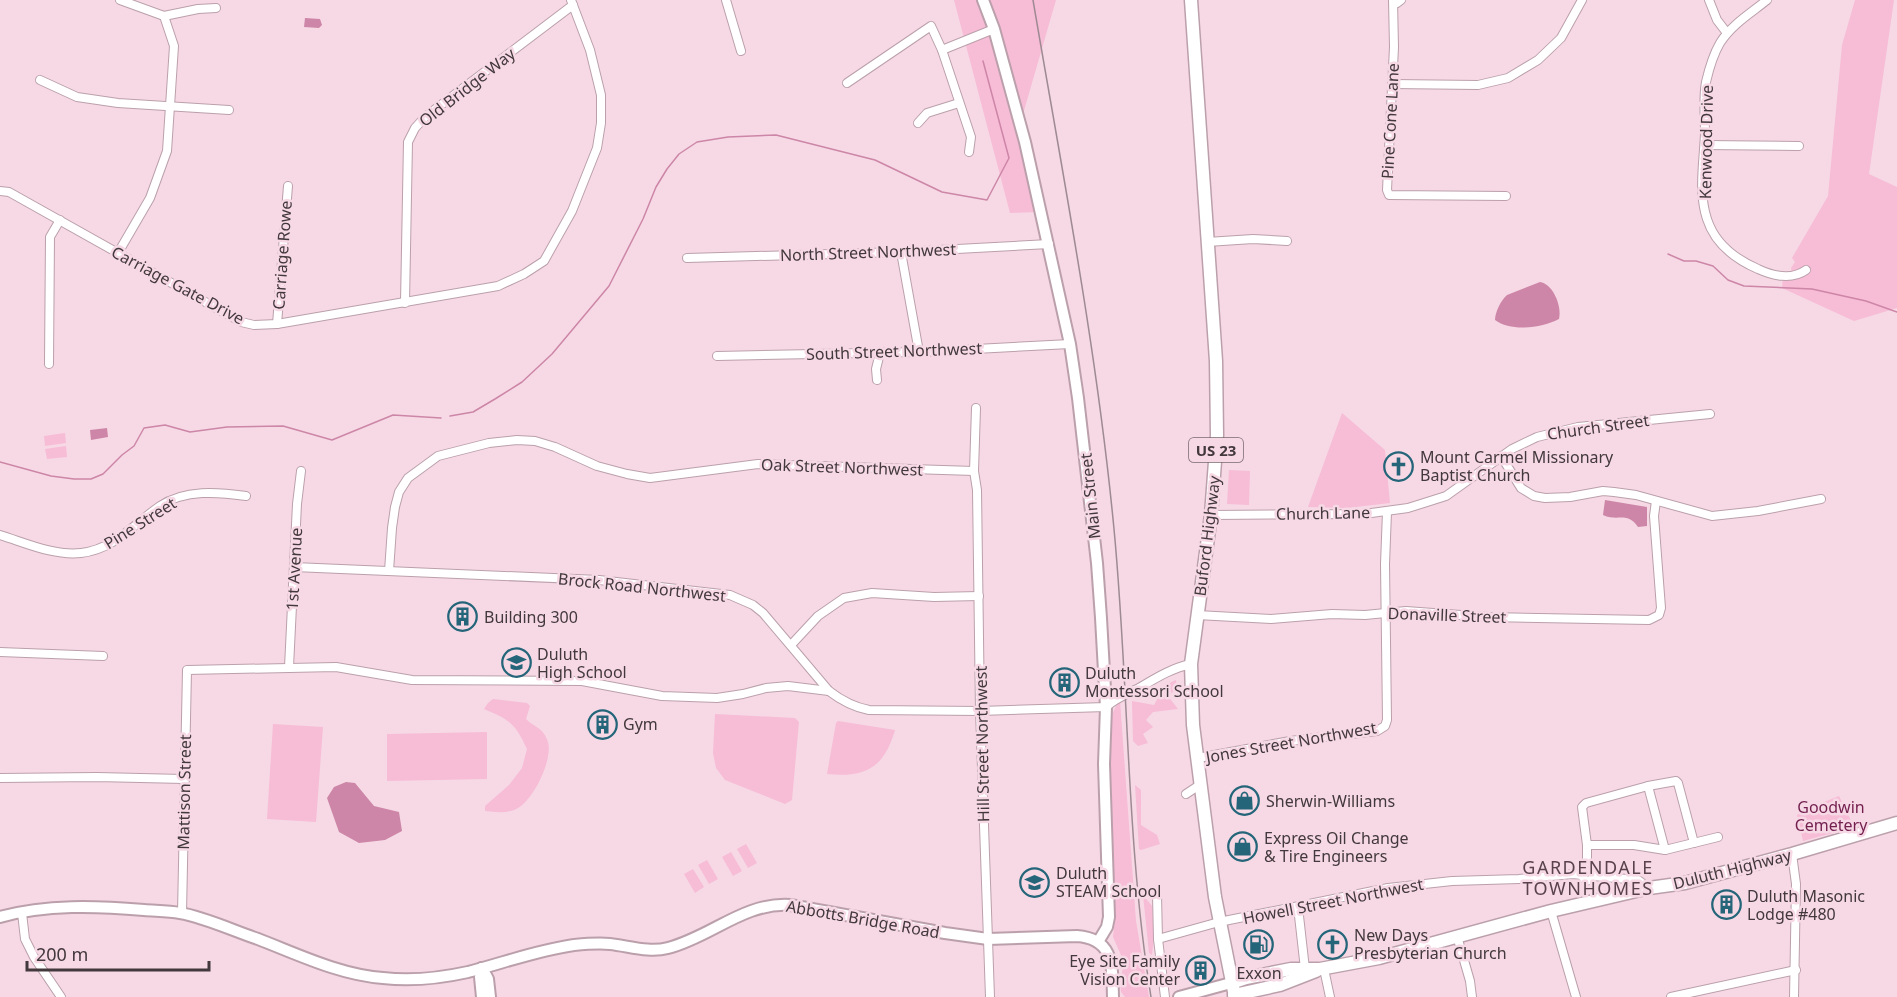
<svg xmlns="http://www.w3.org/2000/svg" width="1897" height="997" font-family="'Noto Sans',sans-serif">
  <style>
    .green { fill: #f7bcd6 }
    .water { fill: #cd86a7 }
    .lines { fill: none; stroke-linecap: round; stroke-linejoin: round }
    .stream { stroke: #cd86a7; stroke-width: 1.5 }
    .street-casing { stroke: #bba0ab; stroke-width: 10 }
    .secondary-casing { stroke: #bba0ab; stroke-width: 14 }
    .primary-casing { stroke: #bba0ab; stroke-width: 15 }
    .street { stroke: #fff; stroke-width: 8 }
    .secondary { stroke: #fff; stroke-width: 10 }
    .primary { stroke: #fff; stroke-width: 12 }
    .rail { stroke: #9e8a92; stroke-width: 1.5 }
    .labels { text-anchor: middle; dominant-baseline: central; stroke-width: 5; stroke-linejoin: round; paint-order: stroke }
    .shield { fill: #f6d9e5; stroke: #79686f; stroke-width: 1.5 }
    .shield-label { font-size: 15px; font-weight: bold; fill: #43383c }
    .street-label { font-size: 16px; fill: #43383c; stroke: #f6d9e5 }
    .poi-label { font-size: 16px; fill: #43383c; stroke: #f6d9e5; text-anchor: start }
    .park-label { font-size: 16px; fill: #731f4e; stroke: #f6d9e5 }
    .neighbourhood-label { font-size: 18px; letter-spacing: 1.5px; fill: #59424c; stroke: #f6d9e5 }
  </style>
  <rect width="100%" height="100%" fill="#f6d9e5"/>
  <!-- green -->
  <g class="green">
    <path d="M954,0H1056L1021,121L1039,212L1010,213Z"/>
    <path d="M1855,0H1894L1869,174L1897,187V308L1854,321L1782,288L1783,276L1793,278L1791,268L1795,262L1792,258L1828,196L1842,45Z"/>
    <path d="M1342,413L1385,450L1390,503L1347,508L1308,507Z"/>
    <path d="M65,433L66,443L45,446L44,436Z"/>
    <path d="M66,446L67,457L47,459L45,449Z"/>
    <path d="M1229,470L1250,471L1249,505L1227,504Z"/>
    <path d="M1176,680L1177,690L1167,695L1178,709L1153,712L1146,720L1153,727L1143,734L1148,743L1138,746L1133,741L1132,701L1154,705L1165,685Z"/>
    <path d="M493,699L527,703L530,706L526,719C535,728 543,727 548,742C553,759 534,799 518,808C509,814 495,812 485,811V806L509,785L522,768L527,749C515,723 510,720 484,709L488,703Z"/>
    <path d="M1120,701L1136,921L1149,997H1125L1121,992L1120,982L1124,962L1113,937L1115,918L1112,896L1109,743C1110,727 1109,713 1120,701Z"/>
    <path d="M715,714L795,718L799,722L792,800L785,804L725,780L716,768L713,753Z"/>
    <path d="M838,721L895,730C884,768 865,778 827,774L836,723Z"/>
    <path d="M273,724L323,727L316,822L267,819Z"/>
    <path d="M487,732V779L387,781V734Z"/>
    <path d="M1135,785L1141,790V825L1157,835L1160,844L1141,850L1139,849Z"/>
    <path d="M1839,796L1854,827L1803,841L1797,815L1809,808Z"/>
    <path d="M746,844L757,863L748,868L737,849Z"/>
    <path d="M731,852L742,871L733,876L722,857Z"/>
    <path d="M707,860L718,879L709,884L698,865Z"/>
    <path d="M693,869L704,887L695,893L684,874Z"/>
    <path d="M1143,895L1152,906L1154,937L1152,955L1149,953Z"/>
  </g>
  <!-- water -->
  <g class="water">
    <path d="M305,18L320,19L322,25L319,28L304,27Z"/>
    <path d="M1540,282C1553,284 1562,306 1559,319C1542,328 1511,332 1495,320C1495,312 1501,300 1507,295Z"/>
    <path d="M107,428L108,437L91,440L90,430Z"/>
    <path d="M1605,500L1647,507V526L1638,527C1627,511 1618,522 1603,515Z"/>
    <path d="M346,782L355,783L374,806L399,812L402,831L385,840L359,843L339,832L327,798L334,787Z"/>
  </g>
  <g class="lines">
    <!-- stream -->
    <g class="stream">
      <path d="M1668,254L1684,261H1696L1713,266L1728,280L1744,286L1812,289L1866,301L1897,312"/>
      <path d="M450,416L473,412L495,399L522,382L552,354L609,286L643,219L656,187L667,169L679,154L697,142L728,137L776,135L875,160L942,192L987,200L1009,158L983,61"/>
      <path d="M0,462L51,476L74,479H91L103,474L122,455L134,446L144,428L165,425L190,432L227,427L283,426L332,440L393,415L441,418"/>
    </g>
    <defs>
      <g id="street">
        <path d="M120,0L164,16"/>
        <path d="M726,0L741,51"/>
        <path d="M1393,0L1394,47L1387,190L1389,195L1506,196"/>
        <path d="M1395,0L1397,3L1401,0"/>
        <path d="M1709,0L1717,20L1727,33"/>
        <path d="M1767,0C1751,13 1731,25 1720,43C1713,55 1709,69 1706,82C1703,98 1705,116 1705,133C1704,161 1698,192 1707,219C1715,244 1735,259 1758,269C1773,276 1792,280 1806,270"/>
        <path d="M164,16L198,9L216,8"/>
        <path d="M942,50L994,29"/>
        <path d="M40,80L77,97L118,103L229,110"/>
        <path d="M847,83L931,26L942,50L971,137L969,152"/>
        <path d="M1392,84L1478,85L1508,78L1538,60L1561,38L1582,0"/>
        <path d="M918,123L927,113L959,103"/>
        <path d="M1705,145L1799,146"/>
        <path d="M0,191L9,192L241,322L254,325L277,324L498,286L524,274L544,261L572,211L597,148L601,123V95L590,50L571,0"/>
        <path d="M1207,242L1253,239L1287,241"/>
        <path d="M901,252L919,352"/>
        <path d="M118,253L150,198L167,151L174,46L164,16"/>
        <path d="M687,258L901,252L1049,244"/>
        <path d="M405,303L408,142L415,128L425,117L573,5"/>
        <path d="M277,324L288,186"/>
        <path d="M717,356L919,352L1070,344"/>
        <path d="M49,364L50,237L60,220"/>
        <path d="M877,380L876,369L880,353"/>
        <path d="M976,408L974,471L977,490L980,711L990,997"/>
        <path d="M1501,456L1521,488L1534,496L1545,498L1570,497L1603,491L1614,492L1636,495L1712,516L1758,511L1821,499"/>
        <path d="M1211,515L1364,514L1408,508L1446,496L1512,449L1537,437L1578,427L1710,414"/>
        <path d="M0,535C26,543 54,556 81,553C115,549 134,524 160,506C185,489 218,492 246,496"/>
        <path d="M294,567L599,580L730,595L753,605L763,613L829,691C842,701 853,707 869,710L980,711L1106,707C1116,698 1127,694 1139,688C1156,678 1172,668 1191,664"/>
        <path d="M389,571L392,528L395,507L399,492L408,478L438,456L489,443L517,440L535,441L555,447L597,466L627,474L650,478L758,464L974,471"/>
        <path d="M1197,615L1271,619L1332,614L1365,615L1406,611L1488,617L1649,620L1659,615L1661,608L1654,516L1656,501"/>
        <path d="M791,645L818,616L844,598L872,593L934,597L979,596"/>
        <path d="M0,652L103,656"/>
        <path d="M289,667L297,504L301,471"/>
        <path d="M1198,758L1290,741L1377,731L1385,726L1387,720L1385,564L1387,512"/>
        <path d="M0,778L97,777L184,779"/>
        <path d="M1648,786L1665,850"/>
        <path d="M1186,794L1201,784"/>
        <path d="M1587,845H1634L1665,850L1718,837"/>
        <path d="M1792,854L1796,884L1794,997"/>
        <circle cx="1588" cy="875" r="5.5"/>
        <path d="M1587,870V845L1582,807L1586,803L1648,786L1676,781L1678,783L1694,843"/>
        <path d="M1593,876L1638,880L1649,888"/>
        <path d="M1157,895L1158,939L1165,997"/>
        <path d="M1298,907L1305,969"/>
        <path d="M1551,911L1576,997"/>
        <path d="M22,913L25,939L34,957L61,997"/>
        <path d="M182,913L187,670L336,667L412,680L582,681L662,696L717,698L743,694L766,688L788,686L829,691"/>
        <path d="M1457,936L1470,981L1472,997"/>
        <path d="M1158,939L1219,922L1388,888L1452,881L1519,879L1573,874L1582,875"/>
        <path d="M1324,969L1330,997"/>
        <path d="M1671,997L1796,970"/>
      </g>
      <g id="secondary">
        <path d="M983,0L994,29L1025,142L1070,344L1078,398L1097,563L1101,618L1106,707L1104,764L1109,917L1107,927L1098,942"/>
        <path d="M0,917C46,904 97,906 144,910C156,911 168,911 180,913C204,917 234,931 258,939C297,954 340,975 383,978C410,981 441,978 468,972C503,963 538,950 574,945C585,944 599,943 610,944C629,946 649,953 668,948C711,937 744,902 790,905L945,933L988,939L1077,936C1115,939 1112,967 1113,997"/>
        <path d="M482,968L488,979L490,997"/>
        <path d="M482,968L480,977L482,997"/>
        <path d="M1179,997L1231,983"/>
      </g>
      <g id="primary">
        <path d="M1191,0L1216,361L1217,435L1211,515L1191,664L1193,725L1215,897L1235,997"/>
        <path d="M1231,983L1246,978L1291,969H1320L1379,958L1551,911L1649,888L1685,883L1792,854L1897,823"/>
        <path d="M1234,995L1280,985L1316,971"/>
      </g>
    </defs>
    <!-- street casing -->
    <use href="#street" class="street-casing"/>
    <!-- secondary casing -->
    <use href="#secondary" class="secondary-casing"/>
    <!-- primary casing -->
    <use href="#primary" class="primary-casing"/>
    <!-- street -->
    <use href="#street" class="street"/>
    <!-- secondary -->
    <use href="#secondary" class="secondary"/>
    <!-- primary -->
    <use href="#primary" class="primary"/>
    <!-- rail -->
    <path class="rail" d="M1033,0C1063,176 1097,351 1114,529C1129,685 1126,842 1151,997"/>
  </g>
  <!-- icons -->
  <defs>
    <symbol id="church-ring" viewBox="-11 -11 22 22"><circle r="9.5" fill="#f6d9e5" stroke="#246579" stroke-width="1.5"/><path d="M-1.2-6h2.4v3.5h3.3v2.4h-3.3V6h-2.4V-.1h-3.3v-2.4h3.3Z" fill="#246579"/></symbol>
    <symbol id="building-ring" viewBox="-11 -11 22 22"><circle r="9.5" fill="#f6d9e5" stroke="#246579" stroke-width="1.5"/><path d="M-4-6H4V6H1V3H-1V6H-4ZM-2.5-4.3h1.7v1.8h-1.7ZM.8-4.3h1.7v1.8H.8ZM-2.5-1h1.7V.8h-1.7ZM.8-1h1.7V.8H.8Z" fill="#246579"/></symbol>
    <symbol id="school-ring" viewBox="-11 -11 22 22"><circle r="9.5" fill="#f6d9e5" stroke="#246579" stroke-width="1.5"/><path d="M0-5L7-2L0 1L-7-2ZM-4 1L0 2.5L4 1V4Q0 6-4 4Z" fill="#246579"/></symbol>
    <symbol id="shop-ring" viewBox="-11 -11 22 22"><circle r="9.5" fill="#f6d9e5" stroke="#246579" stroke-width="1.5"/><path d="M-5-2.5h2.3a2.7 3.5 0 0 1 5.4 0H5L5.5 6h-11ZM-1.5-2.5h3a1.5 2.3 0 0 0-3 0Z" fill="#246579"/></symbol>
    <symbol id="fuel-ring" viewBox="-11 -11 22 22"><circle r="9.5" fill="#f6d9e5" stroke="#246579" stroke-width="1.5"/><path d="M-5.5-6h7V0h2V4h1.3V-2.5L3-4.5l.8-.8L6-3V5H2.5V1h-1V6h-7ZM-4.2-4.7v3.2H.2V-4.7Z" fill="#246579"/></symbol>
  </defs>
  <g fill-rule="evenodd">
    <use href="#church-ring" x="1382" y="450" width="33" height="33"/>
    <use href="#building-ring" x="446" y="600" width="33" height="33"/>
    <use href="#school-ring" x="500" y="646" width="33" height="33"/>
    <use href="#building-ring" x="1048" y="666" width="33" height="33"/>
    <use href="#building-ring" x="586" y="708" width="33" height="33"/>
    <use href="#shop-ring" x="1228" y="784" width="33" height="33"/>
    <use href="#shop-ring" x="1226" y="830" width="33" height="33"/>
    <use href="#school-ring" x="1018" y="866" width="33" height="33"/>
    <use href="#building-ring" x="1710" y="888" width="33" height="33"/>
    <use href="#church-ring" x="1316" y="928" width="33" height="33"/>
    <use href="#fuel-ring" x="1242" y="928" width="33" height="33"/>
    <use href="#building-ring" x="1184" y="954" width="33" height="33"/>
  </g>
  <g class="labels">
    <!-- shield labels -->
    <rect class="shield" x="1189" y="438" width="54" height="24" rx="4.5"/>
    <g class="shield-label">
      <text x="1216" y="450">US 23</text>
    </g>
    <!-- street labels -->
    <g class="street-label">
      <text transform="translate(467 87) rotate(-38)">Old Bridge Way</text>
      <text transform="translate(1390 121) rotate(-87)">Pine Cone Lane</text>
      <text transform="translate(1706 142) rotate(-89)">Kenwood Drive</text>
      <text transform="translate(868 252) rotate(-2)">North Street Northwest</text>
      <text transform="translate(282 255) rotate(-86)">Carriage Rowe</text>
      <text transform="translate(178 285) rotate(28)">Carriage Gate Drive</text>
      <text transform="translate(894 351) rotate(-2)">South Street Northwest</text>
      <text transform="translate(1598 427) rotate(-8)">Church Street</text>
      <text transform="translate(842 467) rotate(2)">Oak Street Northwest</text>
      <text transform="translate(1090 496) rotate(-96)">Main Street</text>
      <text transform="translate(1323 513) rotate(-1)">Church Lane</text>
      <text transform="translate(140 523) rotate(-32)">Pine Street</text>
      <text transform="translate(1207 536) rotate(-83)">Buford Highway</text>
      <text transform="translate(294 569) rotate(-87)">1st Avenue</text>
      <text transform="translate(642 587) rotate(6)">Brock Road Northwest</text>
      <text transform="translate(1447 615) rotate(2)">Donaville Street</text>
      <text transform="translate(1291 742) rotate(-10)">Jones Street Northwest</text>
      <text transform="translate(982 744) rotate(-91)">Hill Street Northwest</text>
      <text transform="translate(184 792) rotate(-89)">Mattison Street</text>
      <text transform="translate(1732 869) rotate(-14)">Duluth Highway</text>
      <text transform="translate(1333 901) rotate(-11)">Howell Street Northwest</text>
      <text transform="translate(863 919) rotate(10)">Abbotts Bridge Road</text>
    </g>
    <!-- poi labels -->
    <g class="poi-label">
      <text x="1420" y="457">Mount Carmel Missionary<tspan x="1420" dy="18">Baptist Church</tspan></text>
      <text x="484" y="617">Building 300</text>
      <text x="537" y="654">Duluth<tspan x="537" dy="18">High School</tspan></text>
      <text x="1085" y="673">Duluth<tspan x="1085" dy="18">Montessori School</tspan></text>
      <text x="623" y="724">Gym</text>
      <text x="1266" y="801">Sherwin-Williams</text>
      <text x="1264" y="838">Express Oil Change<tspan x="1264" dy="18">&amp; Tire Engineers</tspan></text>
      <text x="1056" y="873">Duluth<tspan x="1056" dy="18">STEAM School</tspan></text>
      <text x="1747" y="896">Duluth Masonic<tspan x="1747" dy="18">Lodge #480</tspan></text>
      <text x="1354" y="935">New Days<tspan x="1354" dy="18">Presbyterian Church</tspan></text>
      <text x="1180" y="961" text-anchor="end">Eye Site Family<tspan x="1180" dy="18">Vision Center</tspan></text>
      <text x="1259" y="973" text-anchor="middle">Exxon</text>
    </g>
    <!-- park labels -->
    <g class="park-label">
      <text x="1831" y="807">Goodwin<tspan x="1831" dy="18">Cemetery</tspan></text>
    </g>
    <!-- neighbourhood labels -->
    <g class="neighbourhood-label">
      <text x="1588" y="867">GARDENDALE<tspan x="1588" dy="21">TOWNHOMES</tspan></text>
    </g>
  </g>
  <!-- scale -->
  <path d="M27 961v9h182v-9" fill="none" stroke="#43383c" stroke-width="3"/>
  <text x="36" y="961" font-size="18" fill="#43383c" stroke="#f6d9e5" stroke-width="4.5" paint-order="stroke">200 m</text>
</svg>
